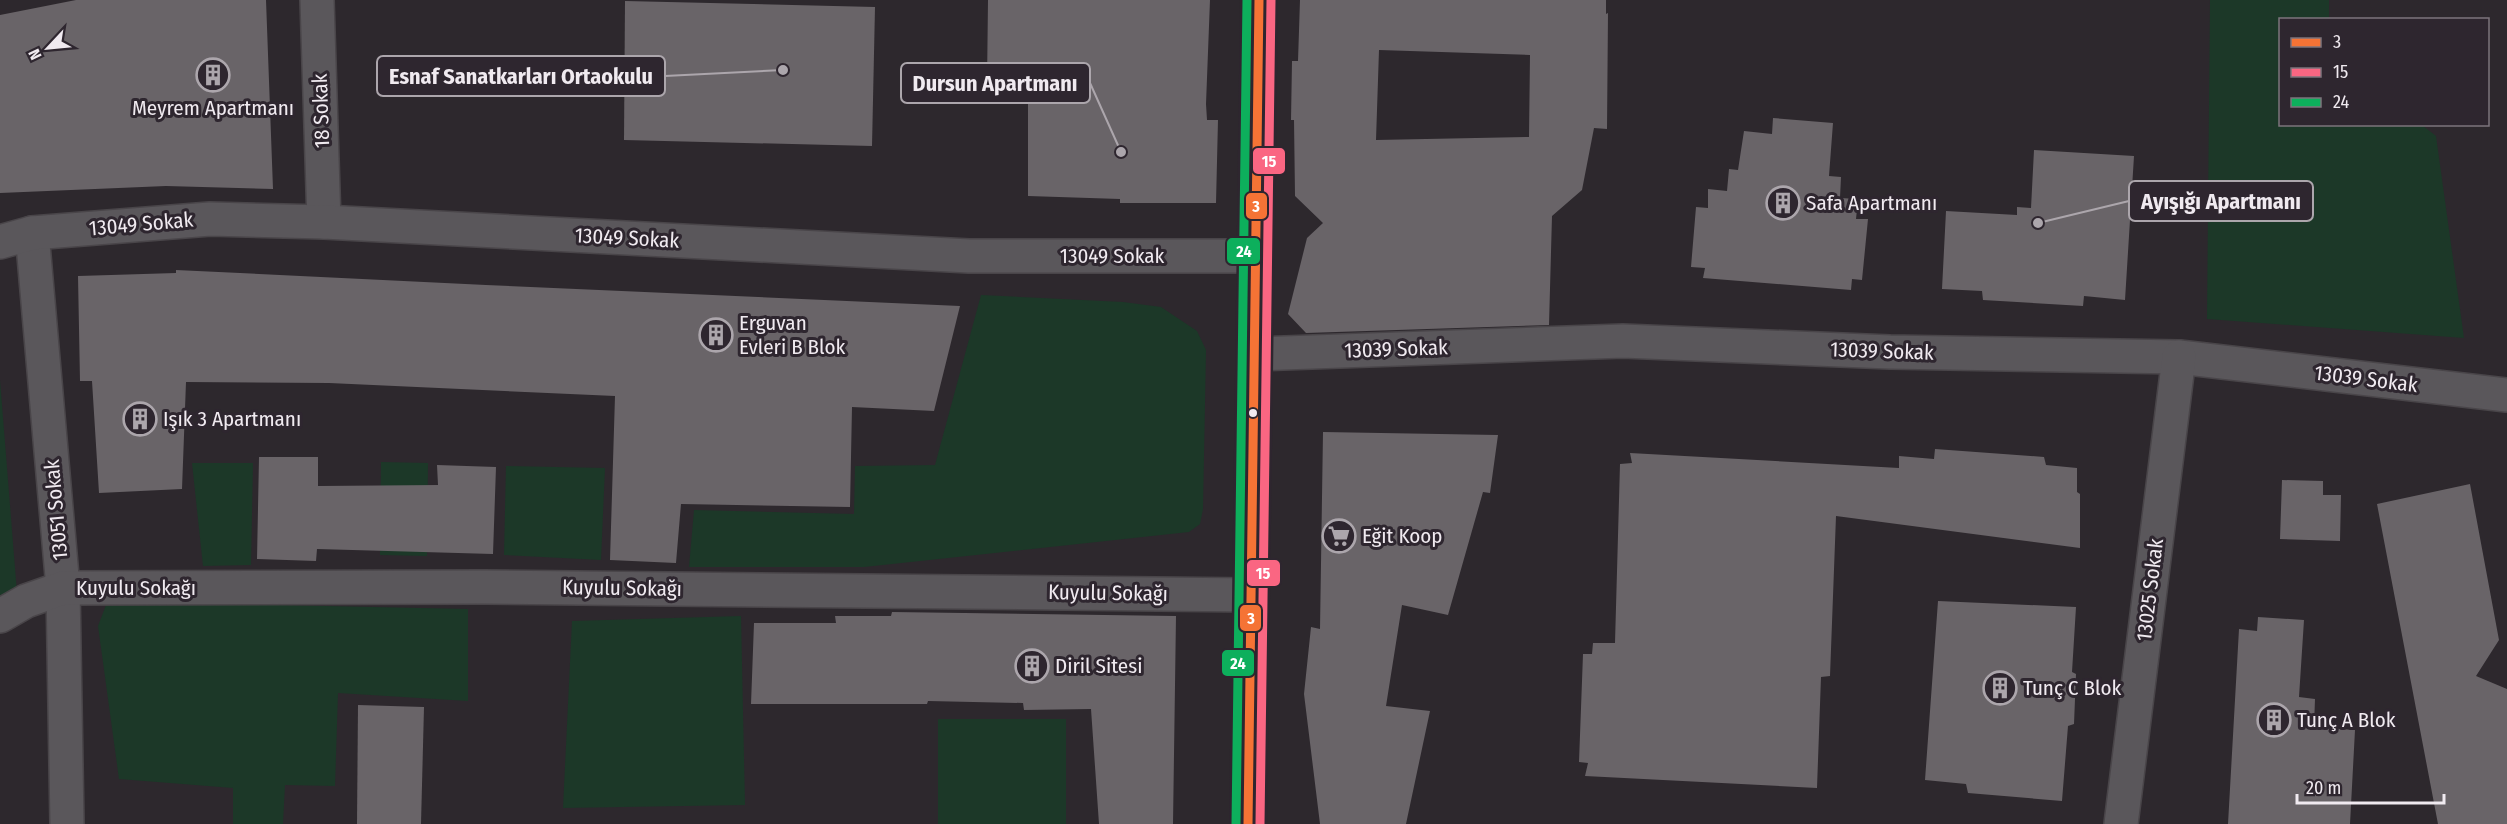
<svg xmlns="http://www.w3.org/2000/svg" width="2507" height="824" font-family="'Fira Sans Condensed',sans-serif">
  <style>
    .green { fill: #1c3828 }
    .building { fill: #696468; fill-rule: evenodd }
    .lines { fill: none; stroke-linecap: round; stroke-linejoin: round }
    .minor-casing { stroke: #494549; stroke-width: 36 }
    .secondary-casing { stroke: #494549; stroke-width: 36 }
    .minor { stroke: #5a575b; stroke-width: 33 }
    .secondary { stroke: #625c60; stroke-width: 33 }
    .bus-1-casing { stroke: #2e262f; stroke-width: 14 }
    .bus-2-casing { stroke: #2e262f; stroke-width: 14 }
    .bus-3-casing { stroke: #2e262f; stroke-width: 14 }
    .bus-1 { stroke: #f57335; stroke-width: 9 }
    .bus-2 { stroke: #fa6682; stroke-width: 9 }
    .bus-3 { stroke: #0daf5c; stroke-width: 9 }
    .bus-dot { fill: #f0eaf0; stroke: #2e262f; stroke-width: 2 }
    .labels { text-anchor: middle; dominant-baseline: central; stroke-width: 6; stroke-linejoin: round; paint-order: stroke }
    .poi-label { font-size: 21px; fill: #f0eaf0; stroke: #2e262f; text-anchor: start }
    .street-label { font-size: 21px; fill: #f0eaf0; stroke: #2e262f }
    .leader { fill: none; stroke: #aca6ac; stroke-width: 2 }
    .callout-dot { fill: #aca6ac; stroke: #2e262f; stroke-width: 2 }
    .callout { fill: #2e262f; stroke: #aca6ac; stroke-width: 2 }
    .callout-label { font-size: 22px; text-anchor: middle; font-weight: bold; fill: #f0eaf0 }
    .line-badge { stroke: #2e262f; stroke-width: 2 }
    .badge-label { font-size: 16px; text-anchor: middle; font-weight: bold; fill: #fff }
  </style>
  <rect width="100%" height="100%" fill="#2d282d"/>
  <!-- green -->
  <g class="green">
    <path d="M2210,0H2329V19L2280,20V124L2422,125L2436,136L2464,338L2207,319Z"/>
    <path d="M981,295L1123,302L1161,307L1197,331L1206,350L1203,509L1200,524L1189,532L864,567H689L694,510L854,514L855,466L935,465Z"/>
    <path d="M0,380L17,593L0,595Z"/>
    <path d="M381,462L428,463L427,556L380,555Z"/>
    <path d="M192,463H253L251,565L203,566Z"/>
    <path d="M506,466L605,468L601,560L504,555Z"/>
    <path d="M127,602L468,609V701L338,693L335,786L285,785L283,824H233V788L119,779L98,626L106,605Z"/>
    <path d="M741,616L745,805L563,808L572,621Z"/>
    <rect x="938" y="719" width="128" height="105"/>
  </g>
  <!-- building -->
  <g class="building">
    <path d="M76,0H266L273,189L166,186L0,193V15Z"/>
    <path d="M988,0H1210L1206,104L1207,120H1218L1216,203H1120V199L1028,196V84L987,83Z"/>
    <path d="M1300,0H1606V14L1608,13L1607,129L1594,128L1582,190L1552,216L1549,325L1306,333L1288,314L1307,238L1323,223L1295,196L1294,120H1291L1292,61H1298ZM1379,50L1530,55L1529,137L1376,140Z"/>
    <path d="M625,1L875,7L872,146L624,140Z"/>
    <path d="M1773,118L1833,123L1829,176L1841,177L1840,198L1858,199L1856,219H1868L1862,280L1852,279L1851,290L1703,278L1705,268L1691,267L1696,207L1708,208V189L1727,191L1729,169L1738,170L1744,131L1772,134Z"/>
    <path d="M2034,150L2134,156L2125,300L2084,296L2083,306L1983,300L1982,291L1942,289L1946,211L2017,215V207L2031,208Z"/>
    <path d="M176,270L486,285L960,306L934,411L852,407L850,507L681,504L676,563L610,560L615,396L329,383L186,382L182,489L99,493L92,381H80L78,276L176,273Z"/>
    <path d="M1323,432L1498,435L1490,493L1483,492L1448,615L1402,605L1386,706L1430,711L1406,824H1320L1304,694L1311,627L1320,629Z"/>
    <path d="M1935,449L2044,457L2046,465L2077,468V492L2080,494V548L1836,516L1830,676L1821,677L1817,788L1585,776L1588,763L1579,762L1583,654H1592L1593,643H1615L1620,464L1632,463L1630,453L1899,468V456L1934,459Z"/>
    <path d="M259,457H318V486L438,485L437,465L496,467L493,554L317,549L316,561L257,559Z"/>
    <path d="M2282,480L2323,481V495H2341L2340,541L2280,539Z"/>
    <path d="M2470,484L2499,640L2476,676L2507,689V824H2438L2377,504Z"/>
    <path d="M1938,601L2076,607L2072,672L2076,674L2074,724L2068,726L2062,801L1968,793L1966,784L1925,780Z"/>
    <path d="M892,612L1176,616L1173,824H1099L1091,709L1024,710L1023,703L928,701L927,704H751L754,623H836L835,616H891Z"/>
    <path d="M2258,617L2304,620L2299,697L2315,699L2314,727L2355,730L2350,824H2228L2239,629L2257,631Z"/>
    <path d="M358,705L424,707L421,824H357Z"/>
  </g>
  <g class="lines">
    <defs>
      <g id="minor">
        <path d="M317,0L324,222"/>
        <path d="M32,233L63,588L67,824"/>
        <path d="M0,242L32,233L210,219L324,222L969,256H1255"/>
        <path d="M1254,354L1623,341L1890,352L2179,357L2507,395"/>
        <path d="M0,616L26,601L63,588L485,587L1251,595"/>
        <path d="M2121,824L2179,357"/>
      </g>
      <path id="secondary" d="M1248,824L1259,0"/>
    </defs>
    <!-- minor casing -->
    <use href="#minor" class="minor-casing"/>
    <!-- secondary casing -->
    <use href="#secondary" class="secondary-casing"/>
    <!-- minor -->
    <use href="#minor" class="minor"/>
    <!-- secondary -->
    <use href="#secondary" class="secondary"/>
    <defs>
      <path id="bus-1" d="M1248,824L1259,0"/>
      <path id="bus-2" d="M1260,824L1271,0"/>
      <path id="bus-3" d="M1236,824L1247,0"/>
    </defs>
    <!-- bus-1 casing -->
    <use href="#bus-1" class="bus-1-casing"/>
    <!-- bus-2 casing -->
    <use href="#bus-2" class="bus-2-casing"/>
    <!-- bus-3 casing -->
    <use href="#bus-3" class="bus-3-casing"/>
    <!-- bus-1 -->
    <use href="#bus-1" class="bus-1"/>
    <!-- bus-2 -->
    <use href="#bus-2" class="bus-2"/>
    <!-- bus-3 -->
    <use href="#bus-3" class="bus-3"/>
  </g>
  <!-- icons -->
  <defs>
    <symbol id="building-ring" viewBox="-11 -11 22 22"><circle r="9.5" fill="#2e262f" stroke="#aca6ac" stroke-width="1.5"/><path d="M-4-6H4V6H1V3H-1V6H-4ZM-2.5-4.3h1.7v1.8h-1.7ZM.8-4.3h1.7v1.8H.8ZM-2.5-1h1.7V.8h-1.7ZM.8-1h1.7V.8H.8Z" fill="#aca6ac"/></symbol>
    <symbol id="supermarket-ring" viewBox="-11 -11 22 22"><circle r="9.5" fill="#2e262f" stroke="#aca6ac" stroke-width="1.5"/><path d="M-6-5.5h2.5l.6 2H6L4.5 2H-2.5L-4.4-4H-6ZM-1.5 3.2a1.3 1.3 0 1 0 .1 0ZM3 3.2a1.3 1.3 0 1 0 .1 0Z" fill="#aca6ac"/></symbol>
  </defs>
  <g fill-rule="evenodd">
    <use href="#building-ring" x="194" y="56" width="38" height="38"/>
    <use href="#building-ring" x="1764" y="184" width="38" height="38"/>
    <use href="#building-ring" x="697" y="316" width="38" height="38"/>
    <use href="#building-ring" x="121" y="400" width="38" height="38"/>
    <use href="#supermarket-ring" x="1320" y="517" width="38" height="38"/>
    <use href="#building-ring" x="1013" y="647" width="38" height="38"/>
    <use href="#building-ring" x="1981" y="669" width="38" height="38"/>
    <use href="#building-ring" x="2255" y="701" width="38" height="38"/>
  </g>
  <!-- markers -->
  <circle class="bus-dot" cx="1253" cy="413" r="5"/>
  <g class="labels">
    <!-- poi labels -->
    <g class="poi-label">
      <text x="213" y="108" text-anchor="middle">Meyrem Apartmanı</text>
      <text x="1806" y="203">Safa Apartmanı</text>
      <text x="739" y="323">Erguvan<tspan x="739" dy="24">Evleri B Blok</tspan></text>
      <text x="163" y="419">Işık 3 Apartmanı</text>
      <text x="1362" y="536">Eğit Koop</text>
      <text x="1055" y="666">Diril Sitesi</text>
      <text x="2023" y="688">Tunç C Blok</text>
      <text x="2297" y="720">Tunç A Blok</text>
    </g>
    <!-- street labels -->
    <g class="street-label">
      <text transform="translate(321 111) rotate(-92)">18 Sokak</text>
      <text transform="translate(141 224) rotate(-5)">13049 Sokak</text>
      <text transform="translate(627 238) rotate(3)">13049 Sokak</text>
      <text x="1112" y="256">13049 Sokak</text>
      <text transform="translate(1396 349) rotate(-2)">13039 Sokak</text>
      <text transform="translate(1882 351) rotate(2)">13039 Sokak</text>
      <text transform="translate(2366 379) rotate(7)">13039 Sokak</text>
      <text transform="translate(56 510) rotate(-95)">13051 Sokak</text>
      <text x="136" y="588">Kuyulu Sokağı</text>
      <text transform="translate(622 588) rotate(1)">Kuyulu Sokağı</text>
      <text transform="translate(2150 590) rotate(-83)">13025 Sokak</text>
      <text transform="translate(1108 593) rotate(1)">Kuyulu Sokağı</text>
    </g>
  </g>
  <!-- callouts -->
  <path class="leader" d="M783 70L665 76M1121 152L1090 83M2038 223L2129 201"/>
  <g class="callout-dot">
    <circle cx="783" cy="70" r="6"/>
    <circle cx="1121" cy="152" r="6"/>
    <circle cx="2038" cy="223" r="6"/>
  </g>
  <g class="callout">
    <rect x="377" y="56" width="288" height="40" rx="6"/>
    <rect x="901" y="63" width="189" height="40" rx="6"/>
    <rect x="2129" y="181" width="184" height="40" rx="6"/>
  </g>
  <g class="callout-label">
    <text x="521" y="84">Esnaf Sanatkarları Ortaokulu</text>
    <text x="995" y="91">Dursun Apartmanı</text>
    <text x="2221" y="209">Ayışığı Apartmanı</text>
  </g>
  <g class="line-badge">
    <rect x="1252" y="147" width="34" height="28" rx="6" fill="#fa6682"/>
    <rect x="1245" y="192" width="23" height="28" rx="6" fill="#f57335"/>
    <rect x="1226" y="237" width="35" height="28" rx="6" fill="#0daf5c"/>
    <rect x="1246" y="559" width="35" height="28" rx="6" fill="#fa6682"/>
    <rect x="1239" y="604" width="23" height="28" rx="6" fill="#f57335"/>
    <rect x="1221" y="649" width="34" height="28" rx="6" fill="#0daf5c"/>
  </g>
  <g class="badge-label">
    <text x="1269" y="167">15</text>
    <text x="1256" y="212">3</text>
    <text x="1244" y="257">24</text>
    <text x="1263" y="579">15</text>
    <text x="1251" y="624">3</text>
    <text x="1238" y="669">24</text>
  </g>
  <!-- legend -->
  <rect x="2279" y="18" width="210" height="108" fill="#2e262f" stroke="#7c747c" stroke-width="1.5"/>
  <rect x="2291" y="38" width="30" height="9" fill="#f57335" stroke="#7c747c" stroke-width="1.5"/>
  <text x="2333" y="48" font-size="18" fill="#f0eaf0">3</text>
  <rect x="2291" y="68" width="30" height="9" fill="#fa6682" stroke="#7c747c" stroke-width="1.5"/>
  <text x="2333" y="78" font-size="18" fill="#f0eaf0">15</text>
  <rect x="2291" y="98" width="30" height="9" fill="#0daf5c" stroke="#7c747c" stroke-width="1.5"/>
  <text x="2333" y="108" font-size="18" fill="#f0eaf0">24</text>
  <!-- north arrow -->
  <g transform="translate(48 48) rotate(244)" stroke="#2e262f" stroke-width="4.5" paint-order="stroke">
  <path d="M0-4.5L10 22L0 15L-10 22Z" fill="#f0eaf0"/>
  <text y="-9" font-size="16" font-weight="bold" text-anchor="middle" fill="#f0eaf0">N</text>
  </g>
  <!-- scale -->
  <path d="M2297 794v9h147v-9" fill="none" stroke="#f0eaf0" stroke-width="3"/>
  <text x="2306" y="794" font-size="18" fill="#f0eaf0" stroke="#2e262f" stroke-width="4.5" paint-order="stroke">20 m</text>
</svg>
